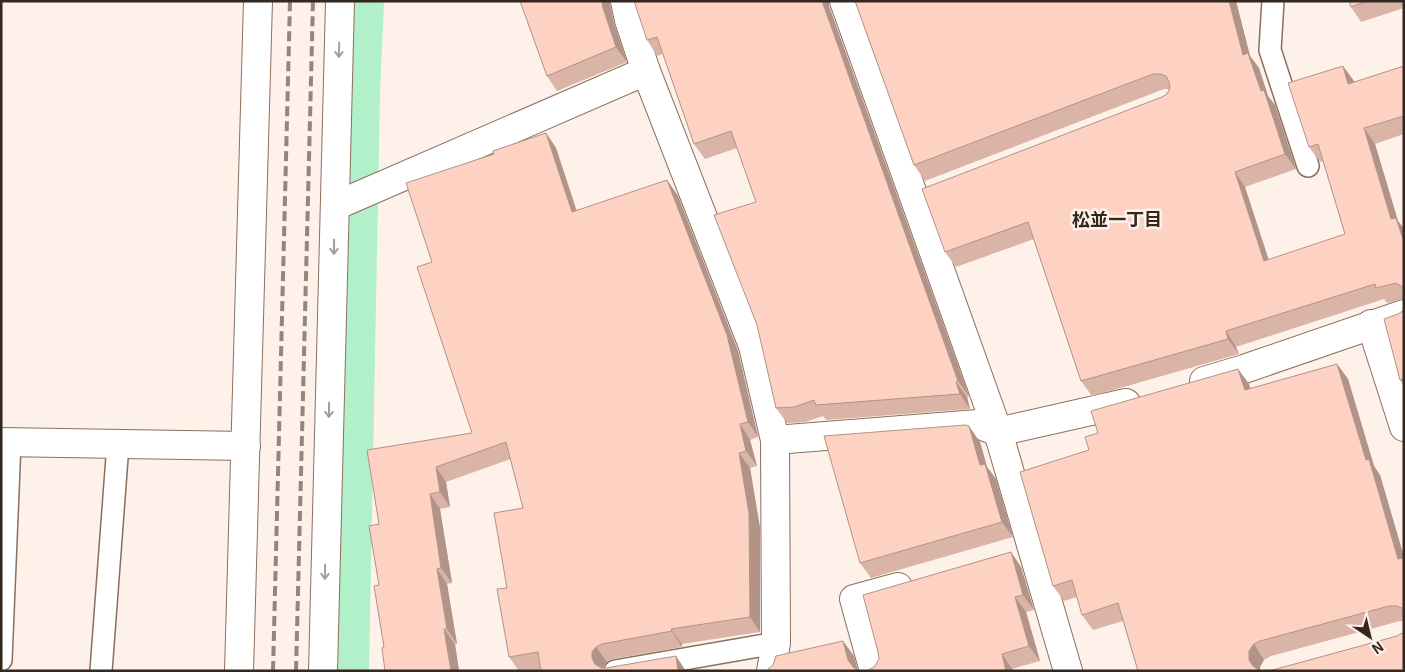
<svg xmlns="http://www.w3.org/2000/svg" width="1405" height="672" font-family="Georgia,'Noto Sans JP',serif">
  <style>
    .green { fill: #b2f0c9 }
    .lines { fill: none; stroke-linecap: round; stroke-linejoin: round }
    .service-casing { stroke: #8b6f5f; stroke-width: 24 }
    .minor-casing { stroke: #8b6f5f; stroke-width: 30 }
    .tertiary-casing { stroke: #8b6f5f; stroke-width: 30 }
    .service { stroke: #fff; stroke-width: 21 }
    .minor { stroke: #fff; stroke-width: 28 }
    .tertiary { stroke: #fff; stroke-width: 28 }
    .rail { stroke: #92867f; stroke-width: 4; stroke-dasharray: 10 5; stroke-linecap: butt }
    .wall { fill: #dab5a7 }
    .shaded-wall { fill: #b19388 }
    .building { fill: #fdd2c2; stroke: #b19388 }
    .oneway { stroke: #a39e9b }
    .labels { text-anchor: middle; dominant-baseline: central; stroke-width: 5; stroke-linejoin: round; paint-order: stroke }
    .neighbourhood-label { font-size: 18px; font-weight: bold; fill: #332720; stroke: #fef1ea }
  </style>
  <rect width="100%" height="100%" fill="#fef1ea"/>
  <!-- green -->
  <path class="green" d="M340,1H384L380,93L369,671H323Z"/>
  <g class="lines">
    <defs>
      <g id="service">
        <path d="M1273,1L1270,50L1308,166"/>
        <path d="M1,660L10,442"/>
        <path d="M101,671L118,444"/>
        <path d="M615,671L776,643"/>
      </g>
      <g id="minor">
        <path d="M625,1L629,20L646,71L753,346L775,440L776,643L771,671"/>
        <path d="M844,1L998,432L1068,671"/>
        <path d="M335,206L646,71"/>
        <path d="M1371,324L1404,427"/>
        <path d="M1204,381L1244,369L1404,314"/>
        <path d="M775,440L978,424L998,432L1126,403"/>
        <path d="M1,442L246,446"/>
        <path d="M239,671L258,1"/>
        <path d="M874,671L854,599L898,587"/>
      </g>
      <path id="tertiary" d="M323,671L340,1"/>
    </defs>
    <!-- service casing -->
    <use href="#service" class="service-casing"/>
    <!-- minor casing -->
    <use href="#minor" class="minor-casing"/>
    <!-- tertiary casing -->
    <use href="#tertiary" class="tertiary-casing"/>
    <!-- service -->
    <use href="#service" class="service"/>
    <!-- minor -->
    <use href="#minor" class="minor"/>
    <!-- tertiary -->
    <use href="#tertiary" class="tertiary"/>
    <!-- rail -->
    <g class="rail">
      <path d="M273,671L290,1"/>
      <path d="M296,671L313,1"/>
    </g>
  </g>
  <!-- wall -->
  <g class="wall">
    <path d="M520,1H610V4L614,23L627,62L557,91L547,76Z"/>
    <path d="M634,1H829V6L969,396L967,397L970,409L826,420L823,416L805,422L787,423L776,408L756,202L737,148L705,159L694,144L663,54L657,56L647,40Z"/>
    <path d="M855,1H1236L1250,56L1259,68L1268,96L1275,105L1296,169L1245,187L1269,260L1345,234L1323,161L1320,162L1309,147L1343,66L1354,82L1404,66V134L1375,144L1398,221L1404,229V299L1387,303L1384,299L1236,347L1239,354L1092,396L1081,381L1034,239L956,267L945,252L1167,94L1169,89H1164L925,181L914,165Z"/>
    <path d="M1349,1H1404V8L1361,22L1351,7Z"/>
    <path d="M546,133L556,148L577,211L667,180L678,196L738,351L758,437L750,440L757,466L750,468L760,528V632L682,644V647L612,659L607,662L603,668L686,671L541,669L531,671H519L509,657L507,588L523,508L511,459L446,482L450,507L440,509L452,583L447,584L457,644H455L459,671H385L379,585V524L367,450L472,433L432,262L494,154Z"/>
    <path d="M1404,310V386L1400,380L1398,314Z"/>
    <path d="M1337,364L1348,379L1374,466L1380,475L1404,557V621H1400L1271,656L1264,660L1260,667L1138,671L1123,621L1093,630L1082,615L1077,597L1064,601L1053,586L1089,450L1238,369L1249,384L1250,389Z"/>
    <path d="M980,442L987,467L996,479L1013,537L871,578L860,563Z"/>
    <path d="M1021,567L1034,610L1026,612L1040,661L1012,669L875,666Z"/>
  </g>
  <!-- shaded-wall -->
  <g class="shaded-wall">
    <path d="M602,1H610V4L614,23L627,62L616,47L603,8Z"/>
    <path d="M822,1H829V6L969,396L958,381Z"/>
    <path d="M1229,1H1236L1250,56L1259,68L1268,96L1275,105L1296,169L1285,154L1261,91L1243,55Z"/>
    <path d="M1343,66L1354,81L1359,99L1348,84Z"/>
    <path d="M1364,128L1375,144L1398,221L1404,229V242L1391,219Z"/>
    <path d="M546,133L556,148L582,228L572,212Z"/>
    <path d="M1235,172L1245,187L1274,277L1264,261Z"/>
    <path d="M667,180L678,196L738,351L758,437L748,422Z"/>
    <path d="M1226,331L1236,347L1239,354L1228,339Z"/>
    <path d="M1337,364L1348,379L1374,466L1380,475L1404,557V567L1398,559L1366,460Z"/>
    <path d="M1238,369L1249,384L1256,405L1245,390Z"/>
    <path d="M956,382L967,397L970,409L960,394Z"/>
    <path d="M740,424L750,440L757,466L746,451Z"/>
    <path d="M969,426L980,442L987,467L996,479L1013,537L1002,522L980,465Z"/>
    <path d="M739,453L750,468L760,528V632L750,617Z"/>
    <path d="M436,467L446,482L450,507L440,492Z"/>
    <path d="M430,494L440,509L452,583L441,568Z"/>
    <path d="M1011,552L1021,567L1034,610L1023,595Z"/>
    <path d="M437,569L447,584L457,644L447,629Z"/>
    <path d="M1015,597L1026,612L1040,661L1029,646Z"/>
    <path d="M444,629L455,644L459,671H451Z"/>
    <path d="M671,629L682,644V647L672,631Z"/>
    <path d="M843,641L854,656L858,671H855L848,660Z"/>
    <path d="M1254,644L1264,660L1260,667V671H1256L1249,660V651Z"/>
    <path d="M596,647L607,662L603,667V671L595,664L592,658V652Z"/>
    <path d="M1002,654L1012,669L1013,671H1006Z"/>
    <path d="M676,656L686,671H678Z"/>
  </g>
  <!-- building -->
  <g class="building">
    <path d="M520,1H602L603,8L616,47L547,76Z"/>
    <path d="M634,1H822L958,381L956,382L960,394L816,405L814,400L794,407L776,408L757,325L714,215L756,202L731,131L694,144L657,37L647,40Z"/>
    <path d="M855,1H1229L1243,55L1248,53L1261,91L1264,90L1285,154L1235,172L1264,261L1345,234L1318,144L1309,147L1288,83L1343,66L1348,84L1404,66V116L1364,128L1391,219L1396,218L1404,242V288L1396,283L1376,288L1375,284L1226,331L1228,339L1081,381L1028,222L945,252L922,189L1162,97L1167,94L1170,88L1169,82L1166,76L1160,74H1153L914,165Z"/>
    <path d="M1349,1H1367L1351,7Z"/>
    <path d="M546,133L572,212L667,180L727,335L748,422L740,424L746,451L739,453L749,513L750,617L671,629L672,631L602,644L596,647L592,652V658L595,664L601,668H606L676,656L678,671H541L538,652L509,657L497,589L507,588L494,513L523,508L506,442L436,467L440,492L430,494L441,568L437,569L447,629H444L451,671H385L382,648L384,647L374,586L379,585L369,526L379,524L367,450L472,433L417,267L432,262L406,183L494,154L493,151Z"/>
    <path d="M1404,310V379L1400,380L1384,319L1398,314Z"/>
    <path d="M1337,364L1366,460L1369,459L1398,559L1404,558V609L1397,606H1389L1260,641L1254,644L1249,651V660L1253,666L1260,671H1263H1138L1118,603L1082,615L1072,580L1053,586L1020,472L1089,450L1085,437L1098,433L1091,411L1238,369L1245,390Z"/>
    <path d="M965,425L969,426L980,465L985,464L1002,522L860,563L824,436Z"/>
    <path d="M1011,552L1023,595L1015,597L1029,646L1002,654L1006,671H867L875,666L879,659L878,652L863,595Z"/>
    <path d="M1404,632V671H1269L1397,636Z"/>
    <path d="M843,641L848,660L853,667L860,671H768V669L773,665L776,656Z"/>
  </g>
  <!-- one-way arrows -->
  <defs><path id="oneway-shaft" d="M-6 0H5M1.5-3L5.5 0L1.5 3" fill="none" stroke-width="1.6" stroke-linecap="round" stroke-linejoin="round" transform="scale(1.25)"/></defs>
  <g class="oneway">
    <use href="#oneway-shaft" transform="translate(339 50) rotate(92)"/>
    <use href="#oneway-shaft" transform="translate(334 247) rotate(91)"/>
    <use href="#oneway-shaft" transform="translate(329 410) rotate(91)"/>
    <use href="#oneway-shaft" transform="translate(325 572) rotate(91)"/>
  </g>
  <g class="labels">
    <!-- neighbourhood labels -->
    <g class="neighbourhood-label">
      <text x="1117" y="218">松並一丁目</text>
    </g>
  </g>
  <!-- border -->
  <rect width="1405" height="672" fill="none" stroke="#332720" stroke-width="5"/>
  <!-- north arrow -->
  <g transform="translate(1370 637) rotate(145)" stroke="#fef1ea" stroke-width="4" paint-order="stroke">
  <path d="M0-4L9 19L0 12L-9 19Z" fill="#332720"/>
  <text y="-8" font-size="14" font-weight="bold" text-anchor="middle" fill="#332720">N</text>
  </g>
</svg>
